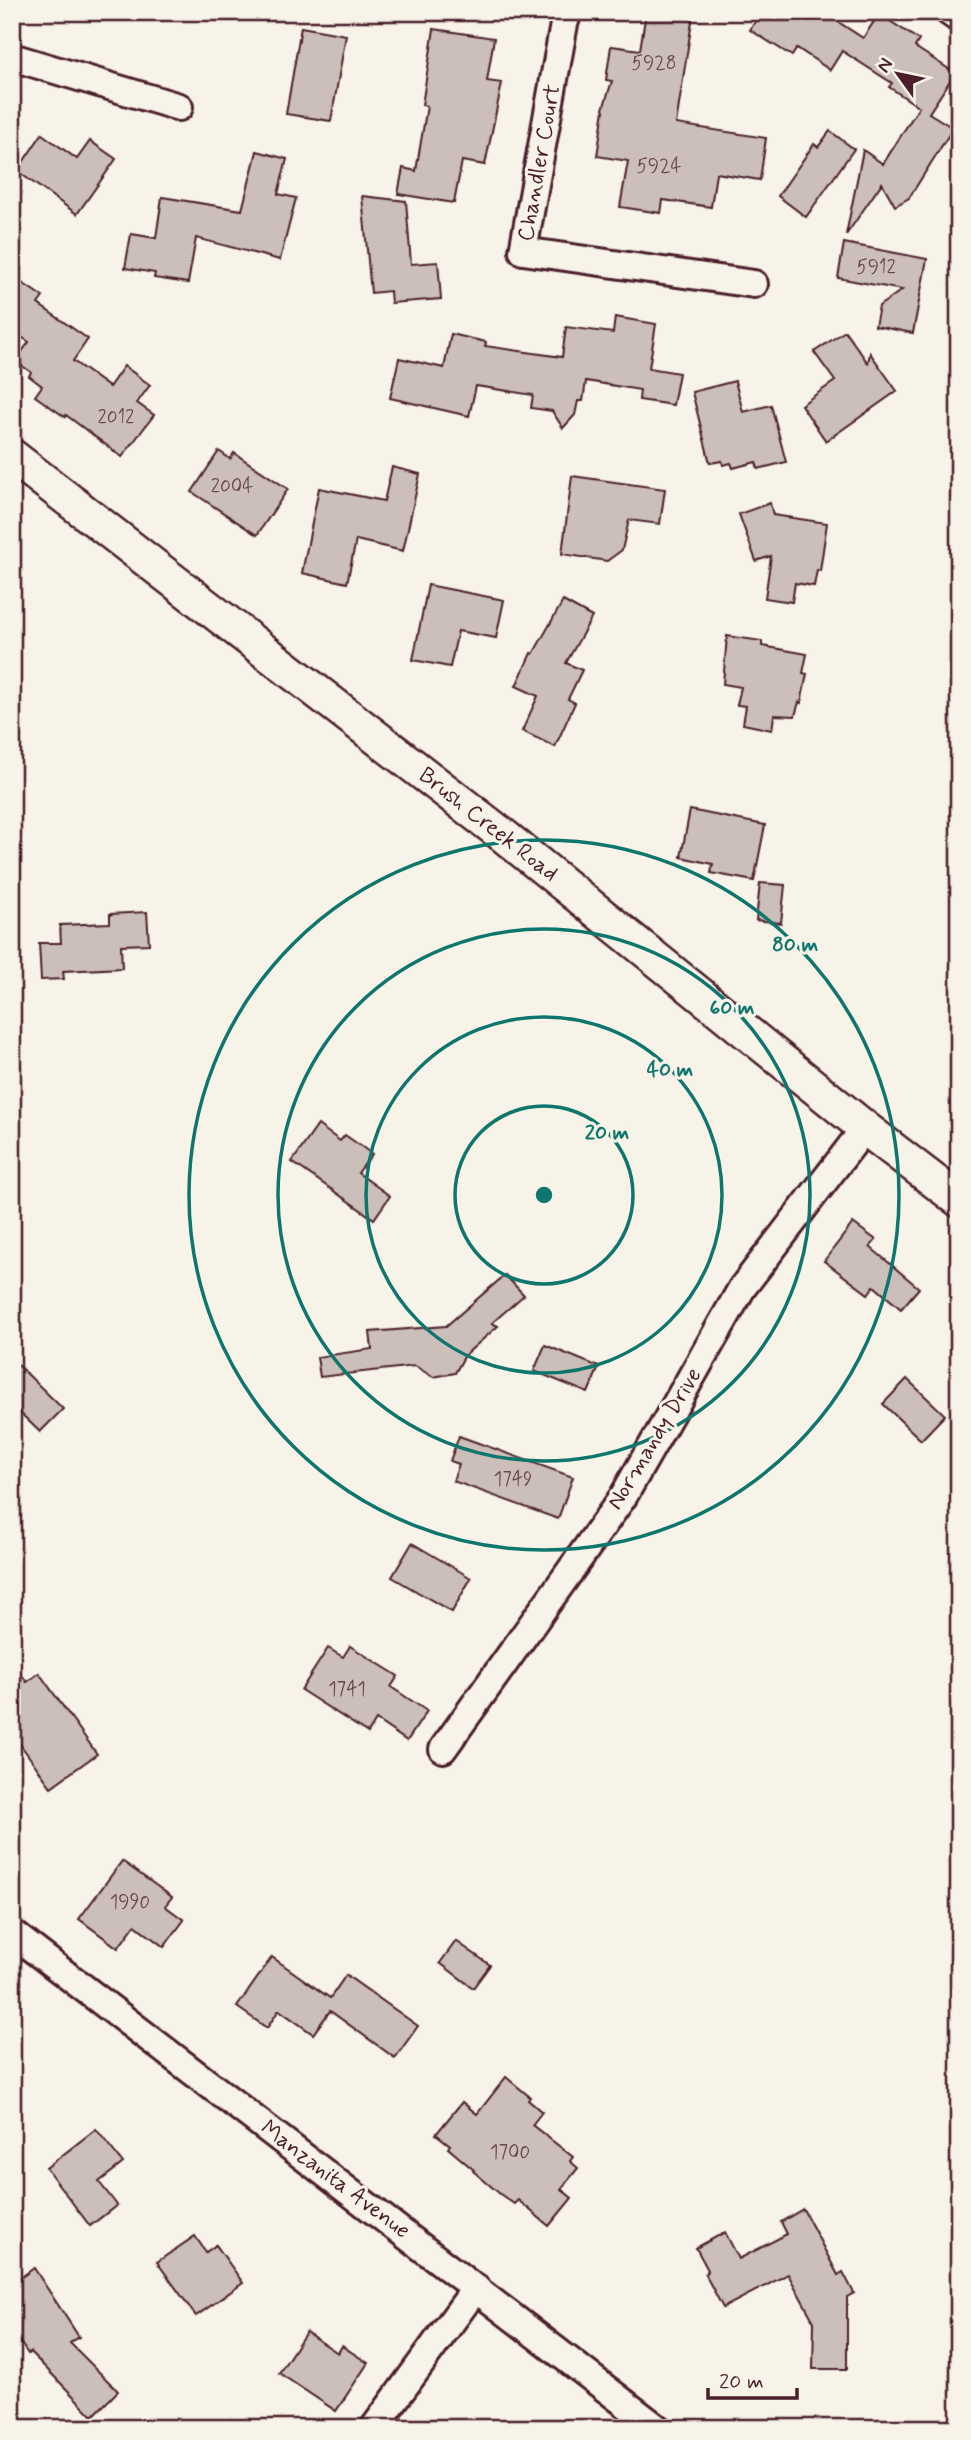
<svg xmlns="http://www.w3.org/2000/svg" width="971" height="2440" font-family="Mynerve,sans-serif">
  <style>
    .building { fill: #ccbfb9; stroke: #4a1f2b; stroke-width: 2 }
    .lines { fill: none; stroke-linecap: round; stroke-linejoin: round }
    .minor-casing { stroke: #4a1f2b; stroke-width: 32 }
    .tertiary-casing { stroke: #4a1f2b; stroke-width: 38 }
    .minor { stroke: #f7f3e8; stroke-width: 26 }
    .tertiary { stroke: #f7f3e8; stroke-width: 33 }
    .ring { fill: none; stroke: #0f766e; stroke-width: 3.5 }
    .labels { text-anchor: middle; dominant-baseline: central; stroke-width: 6; stroke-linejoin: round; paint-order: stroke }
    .number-label { font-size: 19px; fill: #6a474e }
    .street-label { font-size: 23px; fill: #4a1f2b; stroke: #f7f3e8 }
    .centre { fill: #0f766e; stroke: #f7f3e8; stroke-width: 3.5 }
    .ring-label { font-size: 21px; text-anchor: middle; font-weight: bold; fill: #0f766e; stroke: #f7f3e8; stroke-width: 6; stroke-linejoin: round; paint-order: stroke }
  </style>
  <rect width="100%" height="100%" fill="#f7f3e8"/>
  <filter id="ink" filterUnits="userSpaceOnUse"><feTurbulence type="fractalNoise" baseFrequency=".0143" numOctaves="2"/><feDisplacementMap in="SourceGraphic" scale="14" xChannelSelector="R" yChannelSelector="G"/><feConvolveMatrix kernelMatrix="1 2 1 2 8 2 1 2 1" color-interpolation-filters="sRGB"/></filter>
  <g filter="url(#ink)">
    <!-- building -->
    <g class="building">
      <path d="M646,12L693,15L676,124L766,138L760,180L716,173L711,207L663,200L661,213L620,207L628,161L597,156L604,110L603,109L612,81L606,80L611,46L640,50Z"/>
      <path d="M761,12H823L863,38L879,14L919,40L915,47L955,73L929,113L953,128L909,198L895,206L882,183L846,235L863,150L883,164L919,107L889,87L892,83L842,51L830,70L797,48L792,56L750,30Z"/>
      <path d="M301,27L346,35L331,121L286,114Z"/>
      <path d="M434,29L494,38L487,81L502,83L485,165L462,161L454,203L398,194L403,168L416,171L427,106L422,105Z"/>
      <path d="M830,131L854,149L806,217L778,196L814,144L818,147Z"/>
      <path d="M42,134L77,159L90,141L116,159L77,214L17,171Z"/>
      <path d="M257,151L287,159L278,194L296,198L280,260L196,238L188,283L154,278L155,273L125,268L131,234L156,238L162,197L242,210Z"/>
      <path d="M362,196L406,201L411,264L438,262L441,299L391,303L390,291L371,293Z"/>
      <path d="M844,243L927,259L913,333L875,326L879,306L902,290L838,278Z"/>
      <path d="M12,276L43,297L38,304L88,339L73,361L109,387L124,366L150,385L137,403L154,415L122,457L66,415L65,417L35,396L42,386L29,376L31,372L15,361L29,342L17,334L12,341Z"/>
      <path d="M615,317L656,324L649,368L679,373L673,405L639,400L640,390L586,381L583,401H578L575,415L563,428L552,411L531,408L533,395L476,386L469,416L390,398L399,358L444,368L451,334L486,342L485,346L562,357L566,327L613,333Z"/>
      <path d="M845,331L868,363L870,353L897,391L826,441L801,405L835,381L814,352Z"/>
      <path d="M735,381L743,412L771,405L786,462L758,469L756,462L733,468L731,463L723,465L722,461L710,463L692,392Z"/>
      <path d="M219,451L230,459L234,453L288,489L257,535L192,492Z"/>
      <path d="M392,467L420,474L403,551L356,540L347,583L302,573L319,488L384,501Z"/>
      <path d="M572,476L665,489L660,524L629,520L622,550L607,561L562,554Z"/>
      <path d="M770,503L773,515L827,523L820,571L817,570L814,586L795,583L792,602L765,598L771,556L756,561L739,514Z"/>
      <path d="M428,585L504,600L496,638L458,631L450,667L413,660Z"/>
      <path d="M563,601L592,617L566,663L582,670L568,699L575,703L555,747L522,731L538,696L516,686L531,653L533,654Z"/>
      <path d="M727,636L762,641V646L807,654L803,673L807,674L801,703L799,702L795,716L774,715L772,730L743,724L746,706L737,705L741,687L723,684Z"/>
      <path d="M690,810L765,825L754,881L711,873L713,864L681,857Z"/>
      <path d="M760,883L785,885L781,923L756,920Z"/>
      <path d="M147,912L149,944L121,945L122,968L63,971L64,979L41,980L39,943H61L60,925L110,923V914Z"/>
      <path d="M318,1125L340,1141L345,1135L372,1154L358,1173L390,1196L374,1219L292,1162Z"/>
      <path d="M853,1223L876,1240L870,1247L919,1288L901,1309L874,1286L868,1294L824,1261Z"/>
      <path d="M505,1275L524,1295L492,1323L498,1326L465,1355L455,1373L433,1377L415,1366L320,1377L317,1357L372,1349L370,1332L446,1326Z"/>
      <path d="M545,1345L599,1367L588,1393L534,1371Z"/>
      <path d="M12,1359L63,1409L40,1432L12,1405Z"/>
      <path d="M907,1379L945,1415L921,1440L883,1404Z"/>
      <path d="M459,1436L573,1477L558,1519L453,1481L459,1464L450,1461Z"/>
      <path d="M412,1543L471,1578L452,1612L392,1577Z"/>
      <path d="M350,1646L398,1676L391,1687L427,1711L407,1741L376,1720L368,1733L301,1690L328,1648L343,1657Z"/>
      <path d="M12,1661L27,1682L39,1673L97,1754L51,1787L12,1733Z"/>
      <path d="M122,1861L172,1897L165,1906L184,1920L164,1947L135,1925L118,1948L79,1919Z"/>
      <path d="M456,1941L490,1965L473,1988L440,1963Z"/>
      <path d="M272,1957L330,1998L346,1975L418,2026L395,2058L330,2011L313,2034L279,2010L267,2028L237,2007Z"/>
      <path d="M506,2077L530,2097L528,2100L542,2112L532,2125L573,2157L570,2161L578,2168L561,2189L572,2198L549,2226L518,2200L514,2204L500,2194L473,2171L474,2170L448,2148L450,2145L436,2134L462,2102L477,2114Z"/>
      <path d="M96,2129L123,2163L99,2182L117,2205L90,2226L46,2168Z"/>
      <path d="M803,2209L838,2275L843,2272L854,2293L847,2297V2369H813L814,2322L788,2274L723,2308L705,2274L708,2270L696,2248L725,2232L739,2259L787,2234L781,2222Z"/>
      <path d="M195,2236L206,2252L216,2245L243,2283L196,2316L157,2262Z"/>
      <path d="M34,2268L79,2337L70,2343L118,2391L93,2416L30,2352L28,2354L12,2330V2284Z"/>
      <path d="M306,2332L338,2353L342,2346L368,2363L336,2411L279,2373Z"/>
    </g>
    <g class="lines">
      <defs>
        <g id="minor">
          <path d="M568,12L564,24L523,251L754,284"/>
          <path d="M949,12L959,19"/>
          <path d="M12,57L179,107"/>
          <path d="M443,1749L623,1497L742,1288L865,1128"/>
          <path d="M12,1933L657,2428"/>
          <path d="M374,2428L476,2288"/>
        </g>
        <path id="tertiary" d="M12,456L504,836L865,1128L959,1200"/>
      </defs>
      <!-- minor casing -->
      <use href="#minor" class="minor-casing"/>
      <!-- tertiary casing -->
      <use href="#tertiary" class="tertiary-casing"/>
      <!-- minor -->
      <use href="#minor" class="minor"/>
      <!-- tertiary -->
      <use href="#tertiary" class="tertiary"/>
    </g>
  </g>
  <!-- distance rings -->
  <g class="ring">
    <circle cx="544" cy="1195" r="89"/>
    <circle cx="544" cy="1195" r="178"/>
    <circle cx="544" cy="1195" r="266"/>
    <circle cx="544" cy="1195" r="355"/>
  </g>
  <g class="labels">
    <!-- number labels -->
    <g class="number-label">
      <text x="654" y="63">5928</text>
      <text x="659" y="166">5924</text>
      <text x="876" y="267">5912</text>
      <text x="116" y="417">2012</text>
      <text x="232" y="486">2004</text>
      <text x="513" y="1479">1749</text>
      <text x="347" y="1689">1741</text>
      <text x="130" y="1902">1990</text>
      <text x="510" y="2152">1700</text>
    </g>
    <!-- street labels -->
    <g class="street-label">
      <text transform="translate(540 163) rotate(-80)">Chandler Court</text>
      <text transform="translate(488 825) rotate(38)">Brush Creek Road</text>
      <text transform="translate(655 1439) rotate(-59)">Normandy Drive</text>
      <text transform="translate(335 2180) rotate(37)">Manzanita Avenue</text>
    </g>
  </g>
  <circle cx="544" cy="1195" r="10" class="centre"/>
  <g class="ring-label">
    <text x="795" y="951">80 m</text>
    <text x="732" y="1014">60 m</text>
    <text x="670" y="1076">40 m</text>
    <text x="607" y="1139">20 m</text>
  </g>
  <!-- margin -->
  <rect width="971" height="2440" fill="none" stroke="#f7f3e8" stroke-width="42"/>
  <rect x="21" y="21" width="929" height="2398" fill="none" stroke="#4a1f2b" stroke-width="2.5" filter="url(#ink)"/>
  <!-- north arrow -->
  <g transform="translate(898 74) rotate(303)" stroke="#f7f3e8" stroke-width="5" paint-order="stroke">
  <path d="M0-5L12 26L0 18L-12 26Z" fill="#4a1f2b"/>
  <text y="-10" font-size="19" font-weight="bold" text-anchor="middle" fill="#4a1f2b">N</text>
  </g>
  <!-- scale -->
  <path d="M708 2388v10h89v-10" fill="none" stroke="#4a1f2b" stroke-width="3.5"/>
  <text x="719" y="2388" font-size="21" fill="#4a1f2b" stroke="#f7f3e8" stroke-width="5" paint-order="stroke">20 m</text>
</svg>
